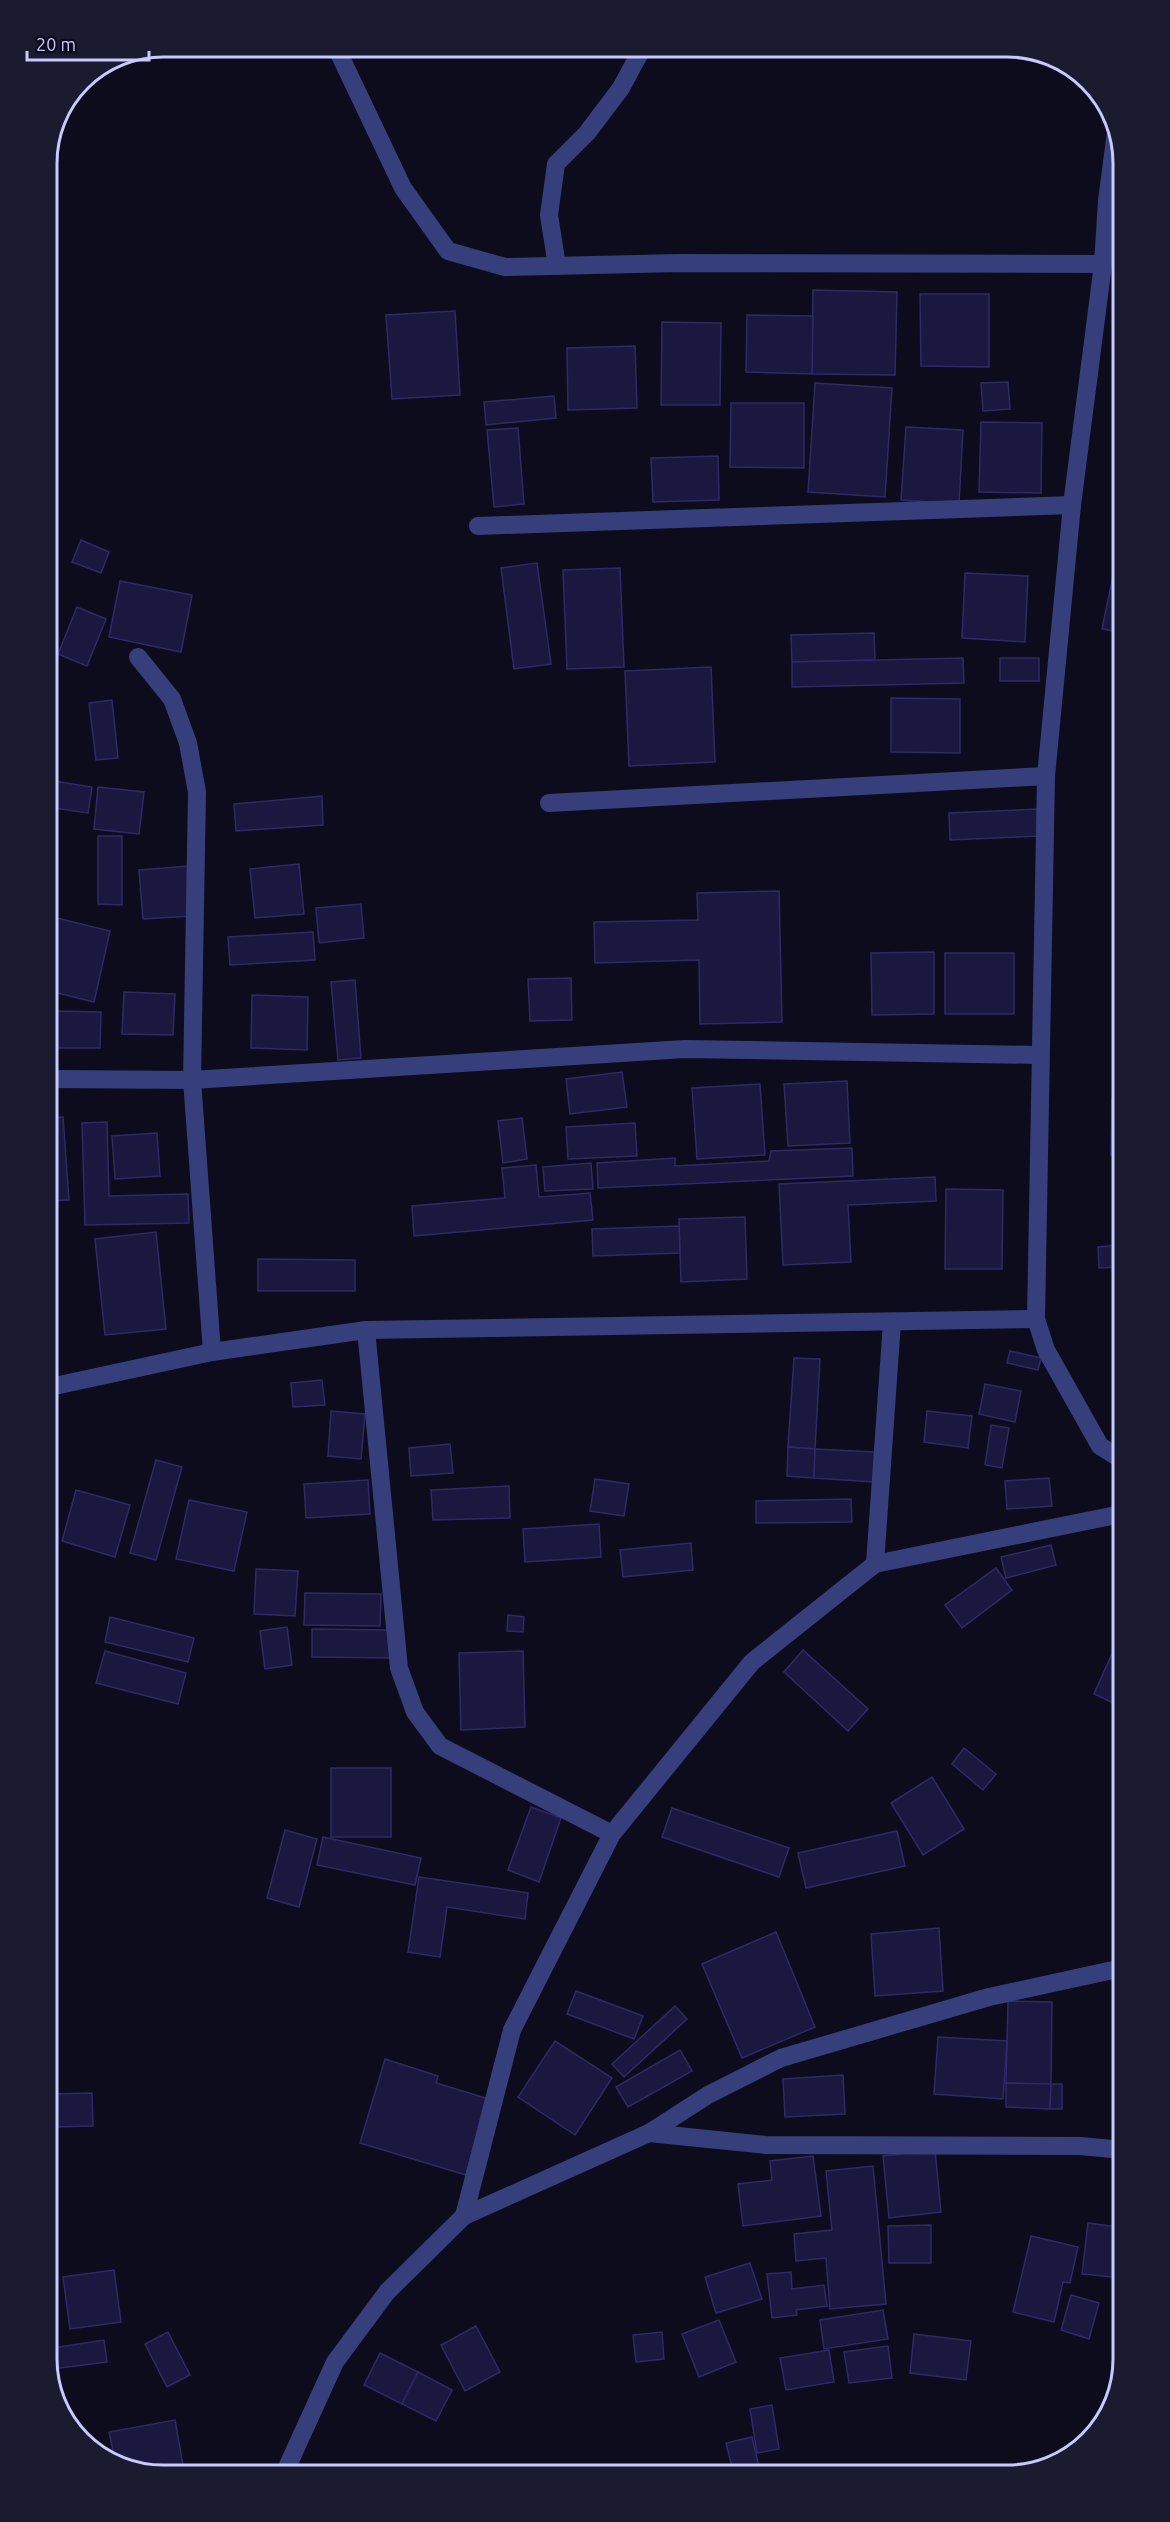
<svg xmlns="http://www.w3.org/2000/svg" width="1170" height="2522" font-family="Ubuntu,sans-serif">
  <style>
    .building { fill: #1a183e; stroke: #2e2a69; stroke-width: 1.5 }
    .lines { fill: none; stroke-linecap: round; stroke-linejoin: round }
    .minor { stroke: #373e7c; stroke-width: 18 }
    .rim { fill: none; stroke: #c8caff; stroke-width: 3 }
  </style>
  <rect width="100%" height="100%" fill="#0c0c1d"/>
  <!-- building -->
  <g class="building">
    <path d="M813,290L897,292L895,375L812,374Z"/>
    <path d="M920,294H989V367L921,366Z"/>
    <path d="M455,311L460,395L392,399L386,315Z"/>
    <path d="M747,315L813,316L812,374L746,372Z"/>
    <path d="M662,322L721,323L720,405H661Z"/>
    <path d="M635,346L637,408L568,410L567,348Z"/>
    <path d="M1008,382L1010,409L983,411L981,383Z"/>
    <path d="M815,383L892,388L885,497L808,492Z"/>
    <path d="M554,396L556,418L486,425L484,402Z"/>
    <path d="M731,403H804V468L730,467Z"/>
    <path d="M981,422L1042,423L1041,493L979,492Z"/>
    <path d="M906,427L963,430L959,504L901,500Z"/>
    <path d="M518,428L524,504L494,507L487,430Z"/>
    <path d="M718,456L719,500L653,502L651,458Z"/>
    <path d="M81,540L109,552L101,573L72,562Z"/>
    <path d="M1118,552L1119,632L1102,629Z"/>
    <path d="M537,563L551,664L514,669L501,568Z"/>
    <path d="M620,568L624,667L567,669L563,570Z"/>
    <path d="M965,573L1028,576L1025,642L962,638Z"/>
    <path d="M120,581L192,595L181,652L109,637Z"/>
    <path d="M77,607L106,619L87,666L58,654Z"/>
    <path d="M874,633L875,660L792,662L791,635Z"/>
    <path d="M963,658L964,683L792,687V662Z"/>
    <rect x="1000" y="658" width="39" height="23"/>
    <path d="M711,667L715,762L629,766L625,671Z"/>
    <path d="M891,698L960,699V753L891,752Z"/>
    <path d="M112,700L118,758L96,760L89,703Z"/>
    <path d="M48,780L92,787L88,813L48,807Z"/>
    <path d="M98,787L144,792L139,834L94,829Z"/>
    <path d="M322,796L323,825L236,831L234,804Z"/>
    <path d="M1039,809L1040,836L950,840L949,813Z"/>
    <path d="M98,836H122V905L98,904Z"/>
    <path d="M299,864L304,914L255,918L250,869Z"/>
    <path d="M189,866L192,916L143,919L139,870Z"/>
    <path d="M779,891L782,1022L700,1024L699,960L595,963L594,922L698,920L697,893Z"/>
    <path d="M361,904L364,938L319,943L316,908Z"/>
    <path d="M53,917L110,931L94,1002L49,991V930Z"/>
    <path d="M313,932L315,960L230,965L228,937Z"/>
    <path d="M934,952V1014L872,1015L871,953Z"/>
    <rect x="945" y="953" width="69" height="61"/>
    <path d="M571,978L572,1020L530,1021L528,979Z"/>
    <path d="M355,980L361,1058L338,1060L331,982Z"/>
    <path d="M124,992L175,994L173,1035L122,1034Z"/>
    <path d="M252,995L308,997L307,1050L251,1048Z"/>
    <path d="M57,1011L101,1012L100,1048H57Z"/>
    <path d="M622,1072L627,1107L570,1114L566,1079Z"/>
    <path d="M847,1081L850,1143L788,1146L784,1084Z"/>
    <path d="M760,1084L765,1155L697,1159L692,1088Z"/>
    <path d="M1112,1098H1120V1155H1111Z"/>
    <path d="M63,1117L69,1200L50,1201L49,1118Z"/>
    <path d="M522,1118L527,1159L503,1163L498,1121Z"/>
    <path d="M107,1122L109,1196L188,1194L189,1223L85,1225L82,1123Z"/>
    <path d="M635,1123L637,1156L568,1159L566,1127Z"/>
    <path d="M157,1133L160,1176L115,1179L112,1136Z"/>
    <path d="M852,1148L853,1176L598,1188L597,1163L675,1158V1166L769,1161L771,1151Z"/>
    <path d="M591,1163L593,1189L545,1191L543,1167Z"/>
    <path d="M536,1165L539,1197L590,1193L593,1220L414,1236L412,1206L505,1198L502,1168Z"/>
    <path d="M935,1177L936,1201L848,1205L851,1262L783,1265L779,1184Z"/>
    <path d="M946,1189L1003,1190L1002,1269H945Z"/>
    <path d="M745,1217L747,1279L681,1282L679,1219Z"/>
    <path d="M679,1226L680,1253L593,1256L592,1229Z"/>
    <path d="M156,1232L166,1329L105,1335L95,1239Z"/>
    <path d="M1120,1245V1267L1099,1268L1098,1247Z"/>
    <path d="M258,1259L355,1260V1291H258Z"/>
    <path d="M1010,1351L1041,1358L1038,1370L1007,1363Z"/>
    <path d="M794,1358L820,1359L815,1449L788,1447Z"/>
    <path d="M322,1380L325,1405L293,1407L291,1383Z"/>
    <path d="M985,1384L1021,1391L1015,1422L979,1414Z"/>
    <path d="M331,1411L365,1414L361,1459L328,1456Z"/>
    <path d="M927,1411L972,1416L968,1448L924,1442Z"/>
    <path d="M991,1425L1009,1428L1002,1468L985,1465Z"/>
    <path d="M450,1444L453,1473L411,1476L409,1448Z"/>
    <path d="M788,1447L815,1449L814,1478L787,1476Z"/>
    <path d="M815,1449L875,1452L874,1482L814,1478Z"/>
    <path d="M156,1460L182,1467L156,1560L130,1553Z"/>
    <path d="M1049,1478L1052,1506L1007,1509L1005,1481Z"/>
    <path d="M595,1479L629,1484L624,1516L590,1511Z"/>
    <path d="M368,1480L370,1514L306,1518L304,1484Z"/>
    <path d="M509,1486L510,1518L433,1520L431,1490Z"/>
    <path d="M76,1490L130,1505L115,1557L62,1541Z"/>
    <path d="M851,1499L852,1522L756,1523V1501Z"/>
    <path d="M189,1500L247,1512L234,1571L176,1559Z"/>
    <path d="M599,1524L601,1557L525,1562L523,1529Z"/>
    <path d="M691,1543L693,1570L623,1577L620,1550Z"/>
    <path d="M1051,1545L1056,1565L1006,1578L1001,1557Z"/>
    <path d="M996,1568L1012,1590L962,1628L945,1605Z"/>
    <path d="M256,1569L298,1571L295,1616L254,1614Z"/>
    <path d="M305,1593L381,1594L380,1626L304,1625Z"/>
    <path d="M508,1615L524,1617L523,1632L507,1631Z"/>
    <path d="M110,1617L194,1638L188,1662L105,1642Z"/>
    <path d="M287,1627L292,1665L265,1669L260,1631Z"/>
    <path d="M312,1629L391,1630V1658L312,1657Z"/>
    <path d="M1115,1647L1122,1650V1707L1094,1694Z"/>
    <path d="M803,1650L868,1709L848,1731L784,1672Z"/>
    <path d="M105,1651L186,1673L178,1704L96,1683Z"/>
    <path d="M523,1651L525,1727L461,1730L459,1653Z"/>
    <path d="M964,1748L996,1774L983,1790L952,1764Z"/>
    <rect x="331" y="1768" width="60" height="69"/>
    <path d="M932,1777L964,1829L923,1855L891,1803Z"/>
    <path d="M531,1807L561,1818L539,1882L508,1870Z"/>
    <path d="M672,1808L789,1848L779,1877L662,1837Z"/>
    <path d="M285,1830L317,1839L299,1907L267,1898Z"/>
    <path d="M897,1831L905,1866L806,1888L798,1853Z"/>
    <path d="M323,1837L421,1858L415,1885L317,1865Z"/>
    <path d="M419,1877L528,1893L525,1919L447,1907L440,1957L408,1952Z"/>
    <path d="M939,1928L943,1991L875,1996L871,1934Z"/>
    <path d="M776,1932L815,2027L742,2058L702,1964Z"/>
    <path d="M576,1991L643,2016L634,2039L567,2014Z"/>
    <path d="M1008,2001L1052,2002L1051,2084L1006,2083Z"/>
    <path d="M675,2006L687,2019L624,2077L612,2064Z"/>
    <path d="M938,2037L1007,2041L1003,2099L934,2094Z"/>
    <path d="M555,2041L612,2078L575,2135L518,2097Z"/>
    <path d="M680,2050L692,2071L628,2107L616,2087Z"/>
    <path d="M385,2059L438,2076L436,2083L489,2099L466,2175L360,2143Z"/>
    <path d="M843,2075L845,2114L785,2117L783,2079Z"/>
    <path d="M1006,2083L1051,2084L1050,2109L1006,2107Z"/>
    <path d="M1051,2084H1062V2109H1050Z"/>
    <path d="M92,2093L93,2126L52,2127V2094Z"/>
    <path d="M935,2150L941,2212L889,2218L883,2156Z"/>
    <path d="M813,2156L821,2216L743,2226L738,2184L772,2180L770,2161Z"/>
    <path d="M873,2166L886,2304L830,2309L826,2258L796,2261L794,2234L832,2230L826,2171Z"/>
    <path d="M1088,2223L1118,2227L1112,2277L1082,2274Z"/>
    <path d="M931,2225V2263H889L888,2226Z"/>
    <path d="M1031,2236L1078,2247L1070,2283L1063,2282L1054,2322L1013,2312Z"/>
    <path d="M750,2263L762,2299L716,2313L705,2277Z"/>
    <path d="M114,2270L121,2322L70,2329L63,2277Z"/>
    <path d="M791,2272L792,2289L824,2285L827,2306L796,2310L797,2315L772,2318L767,2274Z"/>
    <path d="M1071,2295L1099,2303L1089,2339L1061,2330Z"/>
    <path d="M883,2310L888,2339L824,2349L820,2320Z"/>
    <path d="M719,2320L736,2362L699,2377L682,2334Z"/>
    <path d="M476,2326L500,2372L465,2391L441,2345Z"/>
    <path d="M168,2332L190,2375L167,2387L145,2344Z"/>
    <path d="M662,2332L664,2359L636,2362L633,2335Z"/>
    <path d="M914,2334L971,2341L966,2380L910,2373Z"/>
    <path d="M104,2340L107,2362L53,2369V2348Z"/>
    <path d="M888,2346L892,2378L849,2383L844,2352Z"/>
    <path d="M829,2350L834,2382L786,2390L780,2358Z"/>
    <path d="M380,2353L418,2372L402,2404L364,2385Z"/>
    <path d="M1118,2369L1120,2370L1100,2430L1093,2435L1089,2433Z"/>
    <path d="M418,2372L452,2390L436,2421L402,2404Z"/>
    <path d="M772,2405L779,2449L757,2453L750,2409Z"/>
    <path d="M175,2420L184,2471L155,2475L115,2460L109,2432Z"/>
    <path d="M752,2437L760,2471H733L726,2443Z"/>
  </g>
  <g class="lines">
    <!-- minor -->
    <g class="minor">
      <path d="M336,47L403,188L448,251L505,267L679,263L1103,264"/>
      <path d="M1117,124L1107,201L1103,264L1072,505L1046,776L1036,1319L1046,1350L1100,1446L1121,1459"/>
      <path d="M557,266L549,215L556,164L587,133L621,88L643,47"/>
      <path d="M478,526L1072,505"/>
      <path d="M138,657L172,699L188,743L197,792L192,1080L212,1352"/>
      <path d="M549,803L1046,776"/>
      <path d="M49,1079L192,1080L685,1049L1040,1055"/>
      <path d="M366,1330L399,1668L415,1712L440,1746L612,1834"/>
      <path d="M50,1387L212,1352L366,1330L1036,1319"/>
      <path d="M875,1564L892,1322"/>
      <path d="M649,2133L766,2145L1081,2146L1123,2150"/>
      <path d="M464,2216L512,2030L612,1834L752,1662L875,1564L1121,1514"/>
      <path d="M284,2474L335,2362L387,2292L464,2216L649,2133L708,2095L781,2058L989,1997L1122,1968"/>
    </g>
  </g>
  <!-- crop -->
  <path d="M0 0H1170V2522H0ZM163 57H1007A106 106 0 0 1 1113 163V2359A106 106 0 0 1 1007 2465H163A106 106 0 0 1 57 2359V163A106 106 0 0 1 163 57Z" fill="#1b1b2f" fill-rule="evenodd"/>
  <path class="rim" d="M163 57H1007A106 106 0 0 1 1113 163V2359A106 106 0 0 1 1007 2465H163A106 106 0 0 1 57 2359V163A106 106 0 0 1 163 57Z"/>
  <!-- scale -->
  <path d="M27 51v9h122v-9" fill="none" stroke="#c8caff" stroke-width="3"/>
  <text x="36" y="51" font-size="18" fill="#c8caff" stroke="#0c0c1d" stroke-width="4.5" paint-order="stroke">20 m</text>
</svg>
